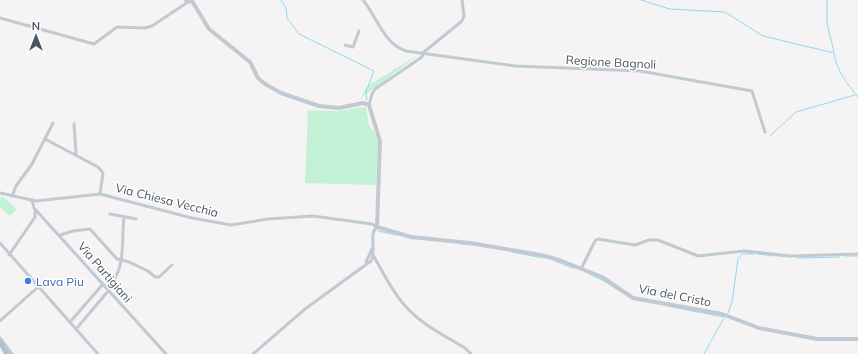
<svg xmlns="http://www.w3.org/2000/svg" width="858" height="354" font-family="Mulish,sans-serif">
  <style>
    .green { fill: #c3f1d5 }
    .lines { fill: none; stroke-linecap: round; stroke-linejoin: round }
    .stream { stroke: #90daee; stroke-width: 1 }
    .minor { stroke: #c1cad2; stroke-width: 3 }
    .tertiary { stroke: #c1cad2; stroke-width: 4 }
    .primary { stroke: #b3c2d1; stroke-width: 5 }
    .shop-dot { fill: #3f7fe0; stroke: #fff; stroke-width: 1.5 }
    .labels { text-anchor: middle; dominant-baseline: central; stroke-width: 3; stroke-linejoin: round; paint-order: stroke }
    .street-label { font-size: 12px; fill: #4a5661; stroke: #fff }
    .shop-label { font-size: 12px; fill: #366cbe; stroke: #fff; text-anchor: start }
  </style>
  <rect width="100%" height="100%" fill="#f5f3f3"/>
  <!-- green -->
  <g class="green">
    <path d="M418,55L361,98L366,87Z"/>
    <path d="M366,107L369,126L374,131L378,142L376,185L305,183L308,110L338,111Z"/>
    <path d="M2,196L17,209L10,216L0,207V199Z"/>
  </g>
  <g class="lines">
    <!-- stream -->
    <g class="stream">
      <path d="M281,0L286,8L287,18L299,34L374,71L366,92L367,100"/>
      <path d="M641,0L670,9L725,12L763,36L834,53C836,70 848,85 858,97"/>
      <path d="M827,0V23L834,52"/>
      <path d="M770,136L796,112L855,95"/>
      <path d="M378,231L397,235"/>
      <path d="M461,244L472,245"/>
      <path d="M512,252L543,258"/>
      <path d="M758,254L774,256"/>
      <path d="M778,256L791,257"/>
      <path d="M845,256H858"/>
      <path d="M797,258L840,257"/>
      <path d="M555,261L573,268"/>
      <path d="M589,274L604,281L626,295"/>
      <path d="M667,306L724,317"/>
      <path d="M728,313L732,302L738,259L742,254H755"/>
      <path d="M704,354L724,318"/>
    </g>
    <!-- minor -->
    <g class="minor">
      <path d="M363,0C377,17 384,44 406,51L515,66L640,71L752,91L765,132"/>
      <path d="M0,18L94,44L117,27L145,28L152,26L188,2"/>
      <path d="M345,45L353,47L359,31"/>
      <path d="M369,105L372,94L375,89L422,57L424,52L462,21L464,16L462,0"/>
      <path d="M74,124L76,154"/>
      <path d="M45,139L98,167L103,173L100,194"/>
      <path d="M0,193L36,201L100,194L192,218L231,225L268,219L313,216L372,224L377,227C368,234 377,251 371,261L305,309L253,354"/>
      <path d="M12,196L16,186L32,164L53,123"/>
      <path d="M32,200L34,208L166,354"/>
      <path d="M110,214L136,219"/>
      <path d="M60,235L73,231L90,229L117,259L129,262L148,271L155,277H159L172,265"/>
      <path d="M0,243L98,354"/>
      <path d="M9,255L35,217V209"/>
      <path d="M373,255C384,274 395,297 411,312C426,327 447,337 465,348L471,354"/>
      <path d="M366,262L372,249"/>
      <path d="M581,269L595,241L598,239L635,245L649,240H658L698,256L744,251L791,256L858,254"/>
      <path d="M107,288C127,270 121,241 124,217"/>
      <path d="M0,321L38,287"/>
      <path d="M71,321L103,284"/>
      <path d="M77,328L109,290"/>
      <path d="M0,338L12,354"/>
    </g>
    <!-- tertiary -->
    <path class="tertiary" d="M186,0L188,2L192,1L209,29L250,62L258,78L265,84L281,93L319,106L339,108L363,103L369,105L380,141L377,227L411,237L470,243L541,255L559,260L602,277L633,298L722,314L759,328L817,339H858"/>
    <!-- primary -->
    <path class="primary" d="M0,342L7,354"/>
  </g>
  <!-- markers -->
  <circle class="shop-dot" cx="28" cy="281" r="4"/>
  <g class="labels">
    <!-- street labels -->
    <g class="street-label">
      <text transform="translate(611 62) rotate(3)">Regione Bagnoli</text>
      <text transform="translate(167 200) rotate(14)">Via Chiesa Vecchia</text>
      <text transform="translate(105 272) rotate(49)">Via Partigiani</text>
      <text transform="translate(675 295) rotate(11)">Via del Cristo</text>
    </g>
    <!-- shop labels -->
    <g class="shop-label">
      <text x="36" y="281">Lava Piu</text>
    </g>
  </g>
  <!-- north arrow -->
  <g transform="translate(36 36)" stroke="#ffffff" stroke-width="3" paint-order="stroke">
  <path d="M0-3L7 15L0 10L-7 15Z" fill="#4a5661"/>
  <text y="-6" font-size="11" font-weight="bold" text-anchor="middle" fill="#4a5661">N</text>
  </g>
</svg>
